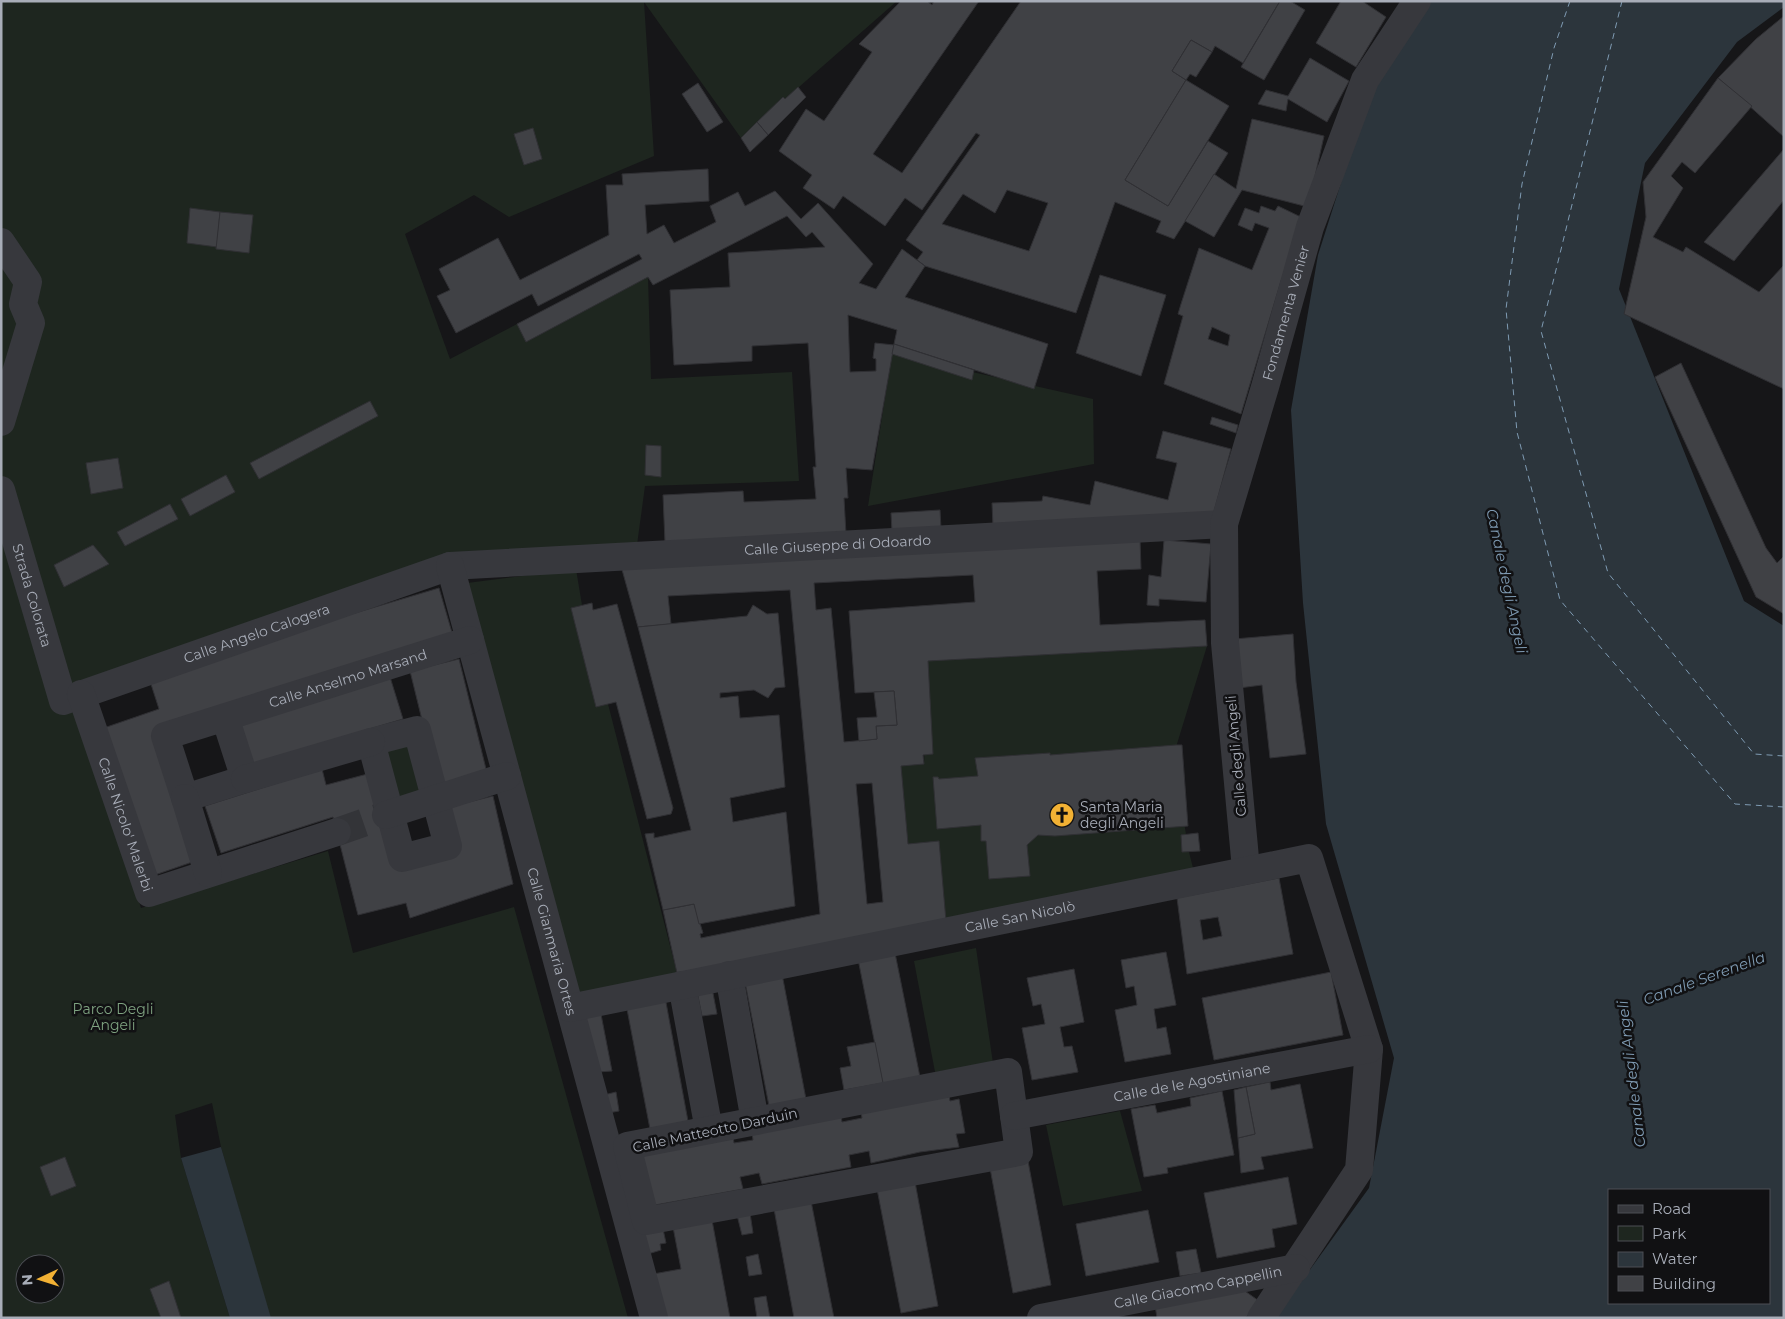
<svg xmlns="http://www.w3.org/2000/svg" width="1785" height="1319" font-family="Montserrat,sans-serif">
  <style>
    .green { fill: #1e261f; fill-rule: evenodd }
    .water { fill: #2c353c; fill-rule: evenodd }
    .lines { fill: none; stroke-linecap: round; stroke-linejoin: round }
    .ferry { stroke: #7f9bb3; stroke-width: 1; stroke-dasharray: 6 5; stroke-linecap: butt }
    .building { fill: #404145; stroke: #303034; fill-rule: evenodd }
    .street-tunnel { stroke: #333438; stroke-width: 28; stroke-dasharray: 28 14; stroke-linecap: butt }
    .street { stroke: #37383d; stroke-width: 28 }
    .labels { text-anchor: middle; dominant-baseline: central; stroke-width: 5; stroke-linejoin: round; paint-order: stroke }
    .street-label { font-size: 14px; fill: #a8adb8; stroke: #111113 }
    .poi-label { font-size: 14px; fill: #a8adb8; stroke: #111113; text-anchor: start }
    .park-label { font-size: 14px; fill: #7fa381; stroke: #111113 }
    .water-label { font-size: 15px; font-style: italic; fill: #7f9bb3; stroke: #111113 }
  </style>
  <rect width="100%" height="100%" fill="#161618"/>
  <!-- green -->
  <g class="green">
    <path d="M1,1H897L741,138L644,2L654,156L509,217L474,195L405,234L450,359L517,324L526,342L648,277L651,379L792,372L799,481L645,486L637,545L535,549L78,708L141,908L328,851L353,953L514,907L628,1318H270L221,1147L212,1103L175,1115L181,1158L230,1318H1ZM25,1264H55V1294H25Z"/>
    <path d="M892,354L1093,399L1094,464L868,506Z"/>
    <path d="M576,569L582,605L571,608L596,706L608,704L677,973L574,994L467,583Z"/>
    <path d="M1207,646L1173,757L1189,852L1194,872L946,921L939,842L908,844L901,766L924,764L928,661Z"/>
    <path d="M414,737L430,794L392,806L375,748Z"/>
    <path d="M976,948L993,1063L935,1072L914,961Z"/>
    <path d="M1120,1111L1142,1191L1063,1206L1046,1125Z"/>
  </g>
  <!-- water -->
  <g class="water">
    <path d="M1429,1H1784V7L1737,42L1645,163L1619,289L1744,601L1784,626V1318H1275L1369,1188L1394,1058L1326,824L1303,603L1291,410L1318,255L1369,95ZM1609,1190H1769V1303H1609Z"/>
    <path d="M221,1147L271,1318H230L181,1158Z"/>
  </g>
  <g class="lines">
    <!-- ferry -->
    <g class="ferry">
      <path d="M1570,1L1554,48L1522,184L1506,309L1517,432L1560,600L1735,804L1784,807"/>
      <path d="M1622,1L1541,331L1608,573L1754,754L1784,756"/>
    </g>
  </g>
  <!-- building -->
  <g class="building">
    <path d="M901,1H927L932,5L934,1H979L873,154L902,173L1021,1H1280L1243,63L1215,46L1212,52L1191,40L1172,71L1186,80L1125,180L1168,206L1208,141L1228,153L1174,239L1156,232L1161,221L1115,202L1076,313L925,266L917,260L923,252L906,240L980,135L976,133L922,210L905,198L885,226L843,196L834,209L803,188L812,175L779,151L806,109L824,121L872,52L859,44ZM1007,190L1048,203L1029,251L942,224L963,194L995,213Z"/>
    <path d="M1280,1H1290L1305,10L1264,80L1241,67Z"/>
    <path d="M1341,1H1362L1386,17L1356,67L1316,43Z"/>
    <path d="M1784,16V137L1718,78L1756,39Z"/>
    <path d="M1191,40L1212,52L1196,77L1190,74L1186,80L1172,71Z"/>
    <path d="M1310,58L1349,81L1327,122L1288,99L1286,111L1258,104L1266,90L1288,96Z"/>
    <path d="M1718,78L1752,106L1695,173L1682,162L1671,176L1683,188L1653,237L1683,252L1686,247L1759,292L1784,265V389L1624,314L1646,217L1643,182Z"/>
    <path d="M1186,80L1229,106L1168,206L1125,180Z"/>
    <path d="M698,83L723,122L707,132L682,94Z"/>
    <path d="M798,87L806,97L768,135L757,122L783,97L785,99Z"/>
    <path d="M1252,119L1324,136L1308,207L1242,190L1214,237L1185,221L1214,174L1236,189Z"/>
    <path d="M757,122L768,135L750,152L741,138Z"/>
    <path d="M533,128L542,159L524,165L514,134Z"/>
    <path d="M1784,149V200L1734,261L1704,242Z"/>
    <path d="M708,169L709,201L645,205L647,234L664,225L674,243L716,222L710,206L738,192L745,206L775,191L801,219L818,203L873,264L859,283L876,289L902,249L925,266L905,297L1048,344L1034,389L894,344L897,330L848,315L850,372L876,371V359L873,358L875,343L894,345L872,470L846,468L848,498H844L846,534L665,543L663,495L743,491L744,502L816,499L813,467H816L808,343L752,346V361L674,365L670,290L730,287L728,253L825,247L812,232L806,237L787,216L653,285L648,277L526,342L517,324L642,259L639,254L538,306L532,294L456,333L437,296L450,290L439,269L498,238L520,280L609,235L606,185H623L622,174Z"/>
    <path d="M1261,206L1275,211L1278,206L1305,219L1281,281L1241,414L1164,384L1183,316L1178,314L1181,304L1199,248L1252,270L1269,228L1255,223L1252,231L1238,225L1245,208L1259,213ZM1212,327L1230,335L1228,346L1208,339Z"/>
    <path d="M190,208L220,212L217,247L187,243Z"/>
    <path d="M220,212L253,215L249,253L216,249Z"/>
    <path d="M1100,275L1166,295L1141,376L1076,353Z"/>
    <path d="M894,344L974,370L972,380L892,354Z"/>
    <path d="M1681,363L1766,548L1777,563L1784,556V614L1756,597L1655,377Z"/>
    <path d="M370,401L378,416L259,479L250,463Z"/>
    <path d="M1212,417L1238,425L1236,433L1210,424Z"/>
    <path d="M1163,431L1231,449L1213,515L993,527L992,503L1042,501L1043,496L1090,505L1095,481L1168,500L1177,463L1156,458Z"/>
    <path d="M646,445L661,446V477L645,475Z"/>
    <path d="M118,458L123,488L91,494L86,463Z"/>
    <path d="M226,475L235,492L190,516L181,499Z"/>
    <path d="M170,504L178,519L125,546L117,532Z"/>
    <path d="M940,510L941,529L892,532L891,513Z"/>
    <path d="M1140,539L1141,569L1097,571L1100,625L1205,620L1207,646L928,661L933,754L923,755L924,764L901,766L908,844L939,841L946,921L677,973L663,910L694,904L703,933L700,934L701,938L820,914L790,590L668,596L671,624L638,627L621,566ZM973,575L975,602L849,611L855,693L894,691L897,725L876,726L877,739L844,742L831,608L816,610L814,583ZM872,783L883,902L867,904L856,784Z"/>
    <path d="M1164,540L1211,544L1206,602L1159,599V606L1147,605L1149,575L1161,577Z"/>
    <path d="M93,545L109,564L64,587L54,565Z"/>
    <path d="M439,588L453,636L158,746L198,860L149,877L98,730L159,709L150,681L345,616Z"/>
    <path d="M592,603L593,610L617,604L673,808L671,814L647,819L616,702L596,707L571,608Z"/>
    <path d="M753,605L767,614L778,613L785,687L775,688L768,698L754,690L720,693V698L738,696L740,718L779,715L785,787L730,798L733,822L786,812L795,906L699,924L694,904L663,910L645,834L654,833V838L691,830L638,627L747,616Z"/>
    <path d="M1293,634L1296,682L1306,754L1270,758L1262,685L1239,688L1234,639Z"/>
    <path d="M459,659L487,773L438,785L410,671Z"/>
    <path d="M390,677L403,719L248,765L235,724Z"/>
    <path d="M894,691L897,725L876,726L877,739L859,741L857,718L877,717L874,692Z"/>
    <path d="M1176,745H1182L1188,826L1055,836L1038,835L1027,845L1030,876L989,879L986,841H981V825L937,829L933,777H938L939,779L978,776L975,758L1050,753V755Z"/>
    <path d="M322,769L326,785L375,772L399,869L456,854L445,808L493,796L513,884L410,918L406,903L358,915L333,817L221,853L205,806Z"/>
    <path d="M1198,833L1200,851L1182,852L1181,835Z"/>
    <path d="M1279,878L1293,954L1187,974L1177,898ZM1218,917L1222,936L1203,940L1200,920Z"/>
    <path d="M1166,952L1176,1005L1154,1009L1157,1029L1166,1027L1171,1054L1125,1062L1115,1010L1137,1005L1134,986L1126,988L1121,960Z"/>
    <path d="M895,953L920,1077L883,1085L858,959Z"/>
    <path d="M1074,969L1084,1022L1060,1027L1064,1047L1072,1046L1078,1072L1032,1080L1022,1028L1045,1024L1041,1004L1033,1006L1027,978Z"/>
    <path d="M1331,972L1343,1035L1214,1060L1202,998Z"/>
    <path d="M782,974L806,1099L769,1106L745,982Z"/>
    <path d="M712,988L717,1014L702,1016L697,991Z"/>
    <path d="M665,997L688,1121L650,1129L626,1004Z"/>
    <path d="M600,1009L612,1071L598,1072L581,1013Z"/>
    <path d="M875,1042L883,1083L844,1090L840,1068L851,1066L847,1047Z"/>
    <path d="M1270,1082L1271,1090L1300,1084L1313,1148L1261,1157L1264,1169L1241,1173L1238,1138L1255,1134L1246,1087Z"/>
    <path d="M1246,1087L1255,1134L1238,1138L1234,1090Z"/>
    <path d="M1222,1091L1234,1155L1167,1168L1168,1173L1144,1177L1131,1109L1155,1105L1157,1113L1191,1106L1190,1098Z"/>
    <path d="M616,1092L619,1111L608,1113L604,1095Z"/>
    <path d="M949,1096L950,1101L959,1099L965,1133L956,1134L959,1147L920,1152L871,1163L869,1151L849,1155L851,1167L762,1184L759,1173L740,1177L743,1189L655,1205L635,1155L733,1137L734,1143L753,1140L752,1133L841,1116L842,1122L862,1118L861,1112Z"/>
    <path d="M65,1157L76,1186L51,1196L40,1167Z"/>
    <path d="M1028,1161L1051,1285L1013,1293L990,1168Z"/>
    <path d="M1288,1177L1297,1224L1272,1229L1275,1247L1217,1258L1204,1193Z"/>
    <path d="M915,1182L938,1306L901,1313L877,1189Z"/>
    <path d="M811,1201L834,1318H794L774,1209Z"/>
    <path d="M1148,1210L1159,1262L1086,1276L1076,1224Z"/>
    <path d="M750,1213L753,1233L742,1235L737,1215Z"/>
    <path d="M712,1220L730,1318H665L653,1274L681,1269L673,1227Z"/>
    <path d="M663,1229L666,1243L660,1244L661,1250L648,1254L642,1233Z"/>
    <path d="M1196,1249L1201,1273L1180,1276L1176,1252Z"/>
    <path d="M758,1254L762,1274L749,1276L746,1257Z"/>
    <path d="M169,1281L181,1318H161L150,1289Z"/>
    <path d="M1242,1289L1259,1301L1246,1318H1157L1155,1305Z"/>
    <path d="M766,1296L770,1318H757L754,1298Z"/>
  </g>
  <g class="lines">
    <!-- street-tunnel -->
    <path class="street-tunnel" d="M337,832L386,815"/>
    <!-- street -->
    <g class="street">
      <path d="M1,242L28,282L23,304L31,323L1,422"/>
      <path id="s1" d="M1,490L63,701L450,566L1224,524"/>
      <path id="s2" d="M450,566L654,1318"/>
      <path id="s3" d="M81,694L149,893L337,832"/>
      <path id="s4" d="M225,717L245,779L185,798L165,736L470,640"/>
      <path d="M417,730L448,846L402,858L371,742Z"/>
      <path d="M245,779L371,742"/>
      <path d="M185,798L208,873"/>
      <path d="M386,815L507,776"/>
      <path id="s5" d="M1246,869L1225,643L1224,524L1265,387L1310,227L1365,80L1417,1"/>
      <path d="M729,975L755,1121"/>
      <path d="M682,985L709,1130"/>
      <path id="s6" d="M570,1008L1309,858L1369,1049L1359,1170L1261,1318"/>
      <path d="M1008,1072L1019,1152L646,1221L627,1146Z"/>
      <path id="s7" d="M1014,1116L1369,1049"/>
      <path id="s8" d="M1041,1318L1296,1268"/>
    </g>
  </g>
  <!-- icons -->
  <defs>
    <symbol id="church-disc" viewBox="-11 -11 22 22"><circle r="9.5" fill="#f2b134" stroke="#111113"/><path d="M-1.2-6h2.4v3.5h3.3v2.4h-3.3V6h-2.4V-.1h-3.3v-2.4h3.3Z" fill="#111"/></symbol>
  </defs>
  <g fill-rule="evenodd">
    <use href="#church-disc" x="1048" y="801" width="28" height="28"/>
  </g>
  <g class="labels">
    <!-- street labels -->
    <g class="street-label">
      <text stroke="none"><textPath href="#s5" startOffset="566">Fondamenta Venier</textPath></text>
      <text stroke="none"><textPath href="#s1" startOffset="1018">Calle Giuseppe di Odoardo</textPath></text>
      <text stroke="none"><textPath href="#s1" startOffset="110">Strada Colorata</textPath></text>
      <text stroke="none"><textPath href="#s1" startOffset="425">Calle Angelo Calogera</textPath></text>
      <text stroke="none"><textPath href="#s4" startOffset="385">Calle Anselmo Marsand</textPath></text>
      <text transform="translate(1236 756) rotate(-95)">Calle degli Angeli</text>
      <text stroke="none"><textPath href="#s3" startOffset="138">Calle Nicolo' Malerbi</textPath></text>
      <text stroke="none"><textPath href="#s6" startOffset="459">Calle San Nicolò</textPath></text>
      <text stroke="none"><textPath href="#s2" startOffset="389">Calle Gianmaria Ortes</textPath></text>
      <text stroke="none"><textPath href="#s7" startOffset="181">Calle de le Agostiniane</textPath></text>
      <text transform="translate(715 1130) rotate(-12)">Calle Matteotto Darduin</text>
      <text stroke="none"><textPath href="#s8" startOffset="160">Calle Giacomo Cappellin</textPath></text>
    </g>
    <!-- poi labels -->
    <g class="poi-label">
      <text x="1080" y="807">Santa Maria<tspan x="1080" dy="16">degli Angeli</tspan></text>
    </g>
    <!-- park labels -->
    <g class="park-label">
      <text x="113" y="1009">Parco Degli<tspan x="113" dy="16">Angeli</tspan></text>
    </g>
    <!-- water labels -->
    <g class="water-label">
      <text transform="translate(1507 581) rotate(78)">Canale degli Angeli</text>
      <text transform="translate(1704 978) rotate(-20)">Canale Serenella</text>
      <text transform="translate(1631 1074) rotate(-97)">Canale degli Angeli</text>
    </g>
  </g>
  <!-- border -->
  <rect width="1785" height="1319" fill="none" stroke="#a8adb8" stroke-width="5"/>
  <!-- legend -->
  <rect x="1608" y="1189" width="162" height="115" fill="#111113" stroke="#4d4f55"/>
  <rect x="1618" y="1205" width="25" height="8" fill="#37383d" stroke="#4d4f55"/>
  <text x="1652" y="1214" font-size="15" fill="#a8adb8">Road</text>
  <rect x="1618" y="1226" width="25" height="15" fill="#1e261f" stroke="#4d4f55"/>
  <text x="1652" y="1239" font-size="15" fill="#a8adb8">Park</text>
  <rect x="1618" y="1252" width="25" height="15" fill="#2c353c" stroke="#4d4f55"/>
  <text x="1652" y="1264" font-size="15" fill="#a8adb8">Water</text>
  <rect x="1618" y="1276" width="25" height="15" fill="#404145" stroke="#4d4f55"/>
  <text x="1652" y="1289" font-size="15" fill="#a8adb8">Building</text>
  <!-- north arrow -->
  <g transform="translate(40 1279) rotate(266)"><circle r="24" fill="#111113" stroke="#4d4f55"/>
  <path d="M0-4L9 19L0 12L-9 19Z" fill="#f2b134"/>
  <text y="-8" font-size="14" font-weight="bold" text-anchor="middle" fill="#a8adb8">N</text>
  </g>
</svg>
